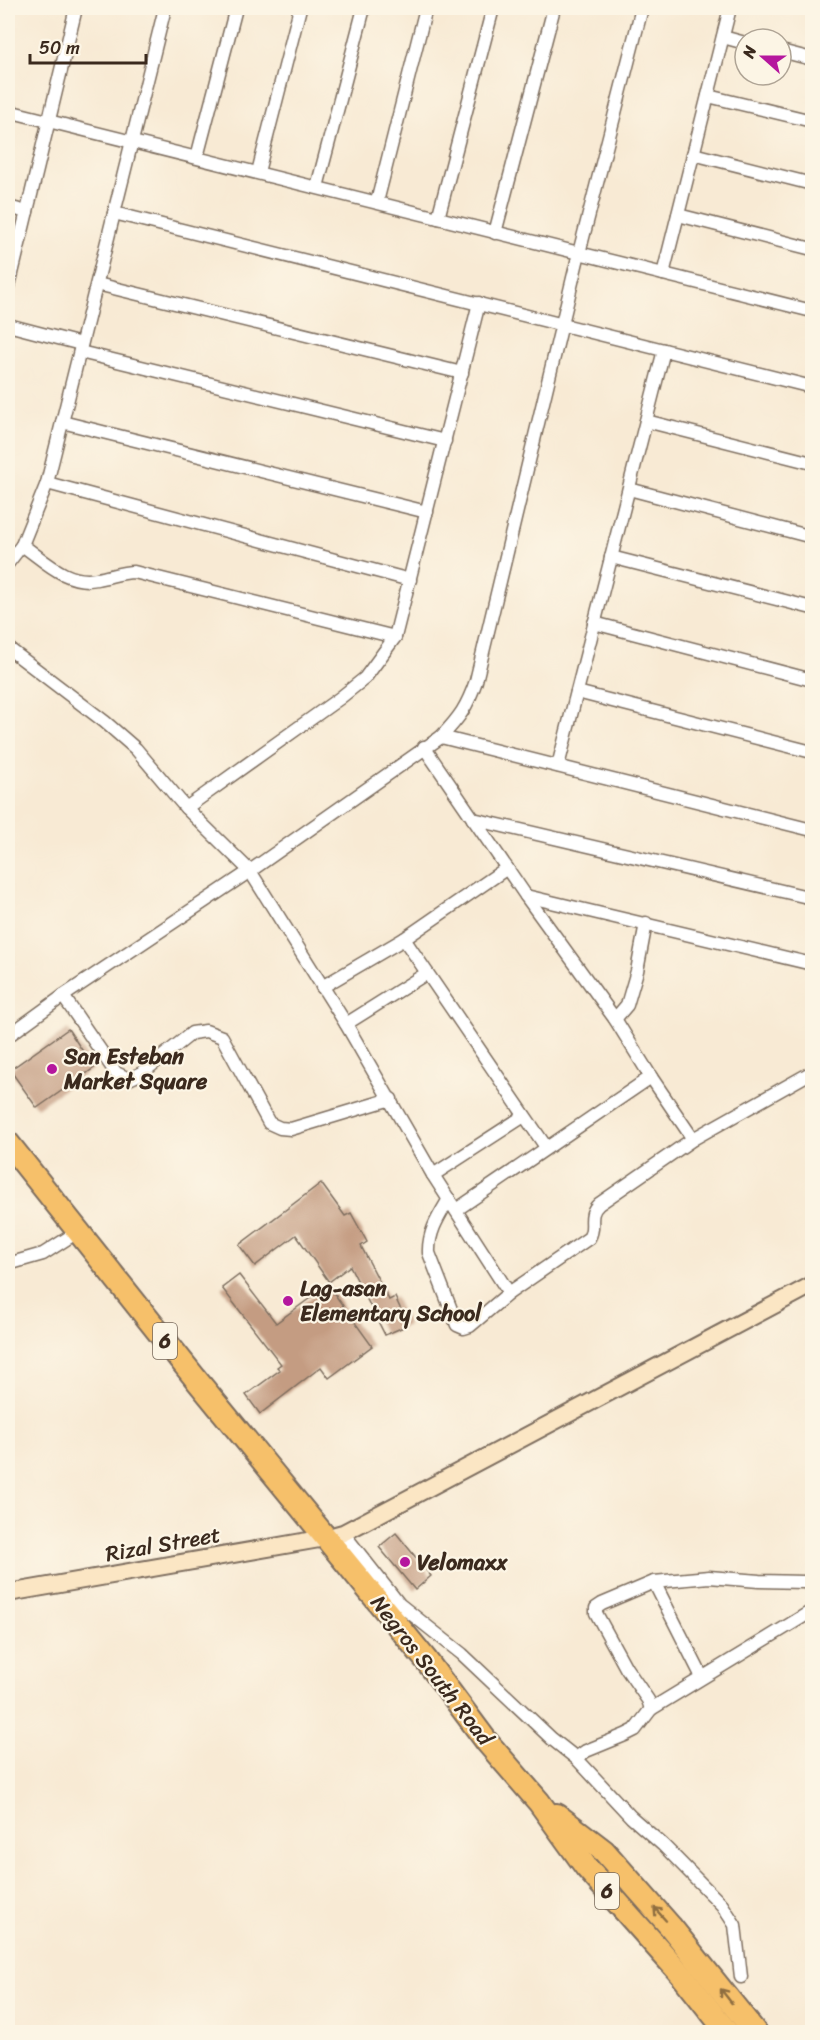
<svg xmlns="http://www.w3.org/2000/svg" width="820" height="2040" font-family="Sriracha,sans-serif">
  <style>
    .building { fill: #c49c82 }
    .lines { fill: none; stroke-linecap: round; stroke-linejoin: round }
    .street-casing { stroke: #7d6d5e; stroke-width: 15 }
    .secondary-casing { stroke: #7d6d5e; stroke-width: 20 }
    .highway-casing { stroke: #7d6d5e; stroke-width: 26 }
    .street { stroke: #fff; stroke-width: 12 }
    .secondary { stroke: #fbe6c4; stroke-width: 16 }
    .highway { stroke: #f6c06b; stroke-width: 22 }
    .oneway { stroke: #8f6e41 }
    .poi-dot { fill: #b5179e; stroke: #fcf5e5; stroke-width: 2 }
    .labels { text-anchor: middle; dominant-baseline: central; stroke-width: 4.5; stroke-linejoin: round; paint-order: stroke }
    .shield { fill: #fcf5e5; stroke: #75675a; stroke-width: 1.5 }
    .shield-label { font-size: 21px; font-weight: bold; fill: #3b2a1e }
    .poi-label { font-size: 22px; font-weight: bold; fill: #3b2a1e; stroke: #fcf5e5; text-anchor: start }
    .street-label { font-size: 22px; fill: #3b2a1e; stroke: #fcf5e5 }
  </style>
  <rect width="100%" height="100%" fill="#fcf5e5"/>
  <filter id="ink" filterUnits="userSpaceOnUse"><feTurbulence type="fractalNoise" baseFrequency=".0167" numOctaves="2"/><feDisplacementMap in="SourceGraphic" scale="12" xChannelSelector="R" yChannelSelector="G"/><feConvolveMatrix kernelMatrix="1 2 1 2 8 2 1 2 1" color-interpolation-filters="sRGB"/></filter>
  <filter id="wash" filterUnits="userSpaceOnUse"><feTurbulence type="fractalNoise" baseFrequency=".008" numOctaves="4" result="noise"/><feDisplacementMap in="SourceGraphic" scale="24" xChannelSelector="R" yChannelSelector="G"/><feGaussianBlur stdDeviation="1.35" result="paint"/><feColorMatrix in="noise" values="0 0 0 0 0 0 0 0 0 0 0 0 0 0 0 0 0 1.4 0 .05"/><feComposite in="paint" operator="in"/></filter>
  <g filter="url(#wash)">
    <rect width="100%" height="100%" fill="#f8ead4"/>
    <g id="blocks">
      <!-- building -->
      <g class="building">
        <path d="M68,1029L94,1068L37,1108L10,1070Z"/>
        <path d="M321,1183L345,1216L351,1213L367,1242L361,1246L389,1300L395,1297L408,1325L385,1335L350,1266L329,1282L296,1235L255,1266L239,1245Z"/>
        <path d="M239,1275L276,1323L328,1285L372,1346L329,1378L321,1367L260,1414L246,1395L280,1370L277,1367L281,1364L222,1288Z"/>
        <path d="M396,1533L431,1576L415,1590L379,1547Z"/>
      </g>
    </g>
  </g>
  <g filter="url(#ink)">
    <use href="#blocks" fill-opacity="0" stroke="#7d6d5e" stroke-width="1.5"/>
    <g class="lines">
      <defs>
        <g id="street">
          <path d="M723,37L745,43"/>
          <path d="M781,51L812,59"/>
          <path d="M708,96L812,121"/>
          <path d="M8,111L812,311"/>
          <path d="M693,154L812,184"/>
          <path d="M197,157L236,8"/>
          <path d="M258,172L300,8"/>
          <path d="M317,187L364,8"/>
          <path d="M377,202L426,8"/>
          <path d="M8,207L27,212"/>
          <path d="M114,213L812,387"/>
          <path d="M678,215L812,249"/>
          <path d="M438,218L493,8"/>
          <path d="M495,233L554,8"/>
          <path d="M663,274L730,8"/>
          <path d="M97,284L462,373"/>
          <path d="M8,290L76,8"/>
          <path d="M8,325L81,344"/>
          <path d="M80,352L445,441"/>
          <path d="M646,421L812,463"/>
          <path d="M62,422L427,512"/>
          <path d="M47,483L410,580"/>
          <path d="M629,489L812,537"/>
          <path d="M22,545C45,561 67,585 97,579C110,577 121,572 134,572L395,637"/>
          <path d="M611,557L812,608"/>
          <path d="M8,563L22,545L47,483L165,8"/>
          <path d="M594,623L812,680"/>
          <path d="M8,648L105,722L136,749L186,808L250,871L346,1024L433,1175L509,1293"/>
          <path d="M577,692L812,752"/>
          <path d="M441,737L812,830"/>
          <path d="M424,747L526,896L615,1019L651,1077L693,1139"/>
          <path d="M558,766L664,350"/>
          <path d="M186,808L340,698L365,678L395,637L479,303"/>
          <path d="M473,819L812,898"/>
          <path d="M526,896L812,964"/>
          <path d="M404,939L546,1147"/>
          <path d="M322,987L404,939L507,868"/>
          <path d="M63,996L116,1073L129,1079L142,1073L192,1033L206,1031L222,1037L269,1123L280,1128L291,1129L391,1099"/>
          <path d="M615,1019L627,1005L637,971L646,923"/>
          <path d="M346,1024L427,973"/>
          <path d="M8,1036L63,996L250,871L441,737C460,717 467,707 476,681L579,253L642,8"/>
          <path d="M433,1175L524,1116"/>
          <path d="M449,1199C439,1216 428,1232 429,1253L457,1325L464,1328L470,1326L509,1293L589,1238C597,1226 586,1216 599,1204L693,1139L812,1072"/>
          <path d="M456,1210L651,1077"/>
          <path d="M8,1264L43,1254L79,1231"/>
          <path d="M343,1533L399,1604L462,1654L552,1739L576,1758L631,1817L663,1845L722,1905L735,1925L741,1977"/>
          <path d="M654,1582L702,1677"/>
          <path d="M812,1585L804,1582L759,1581L709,1577L654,1582L602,1604L596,1608V1613L626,1668L648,1700L651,1709L812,1611"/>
          <path d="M576,1758L586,1751L625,1735L635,1730L651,1709"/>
        </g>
        <path id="secondary" d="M8,1593L325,1538L343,1533L812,1285"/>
        <g id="highway">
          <path d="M8,1143L195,1378L426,1660L487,1742L539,1802L586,1867L681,1974L727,2032"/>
          <path d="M557,1815L604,1851L670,1926L755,2032"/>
        </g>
      </defs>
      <!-- street casing -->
      <use href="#street" class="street-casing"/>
      <!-- secondary casing -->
      <use href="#secondary" class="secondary-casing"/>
      <!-- highway casing -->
      <use href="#highway" class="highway-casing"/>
      <!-- street -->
      <use href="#street" class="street"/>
      <!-- secondary -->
      <use href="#secondary" class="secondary"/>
      <!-- highway -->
      <use href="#highway" class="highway"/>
    </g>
    <!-- one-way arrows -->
    <defs><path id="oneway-shaft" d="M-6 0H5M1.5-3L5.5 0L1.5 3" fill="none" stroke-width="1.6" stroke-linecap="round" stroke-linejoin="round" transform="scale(1.5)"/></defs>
    <g class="oneway">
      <use href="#oneway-shaft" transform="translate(660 1914) rotate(-132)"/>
      <use href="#oneway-shaft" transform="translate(726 1996) rotate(-128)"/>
    </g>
  </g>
  <!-- markers -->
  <g class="poi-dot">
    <circle cx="52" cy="1069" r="6"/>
    <circle cx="288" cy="1301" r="6"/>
    <circle cx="405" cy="1562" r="6"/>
  </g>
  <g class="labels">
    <!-- shield labels -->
    <g class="shield">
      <rect x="153" y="1323" width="24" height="36" rx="4.5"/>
      <rect x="595" y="1873" width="24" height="36" rx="4.5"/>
    </g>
    <g class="shield-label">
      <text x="165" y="1341">6</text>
      <text x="607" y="1891">6</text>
    </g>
    <!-- poi labels -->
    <g class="poi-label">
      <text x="64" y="1056">San Esteban<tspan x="64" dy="25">Market Square</tspan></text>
      <text x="300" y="1288">Lag-asan<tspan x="300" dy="25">Elementary School</tspan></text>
      <text x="417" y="1562">Velomaxx</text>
    </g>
    <!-- street labels -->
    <g class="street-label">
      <text transform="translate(163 1544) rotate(-10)">Rizal Street</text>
      <text transform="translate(432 1670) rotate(52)">Negros South Road</text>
    </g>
  </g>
  <!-- margin -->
  <rect width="820" height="2040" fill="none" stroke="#fcf5e5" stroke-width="30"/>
  <!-- north arrow -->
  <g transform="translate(763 57) rotate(291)"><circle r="28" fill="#fcf5e5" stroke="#afa495" stroke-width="1.5"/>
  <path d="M0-4.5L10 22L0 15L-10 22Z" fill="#b5179e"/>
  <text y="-9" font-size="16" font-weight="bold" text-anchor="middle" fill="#3b2a1e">N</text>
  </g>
  <!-- scale -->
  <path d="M30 54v9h116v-9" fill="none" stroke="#3b2a1e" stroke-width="3"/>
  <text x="39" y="54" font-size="18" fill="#3b2a1e" stroke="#fcf5e5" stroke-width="4.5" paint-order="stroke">50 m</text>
</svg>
